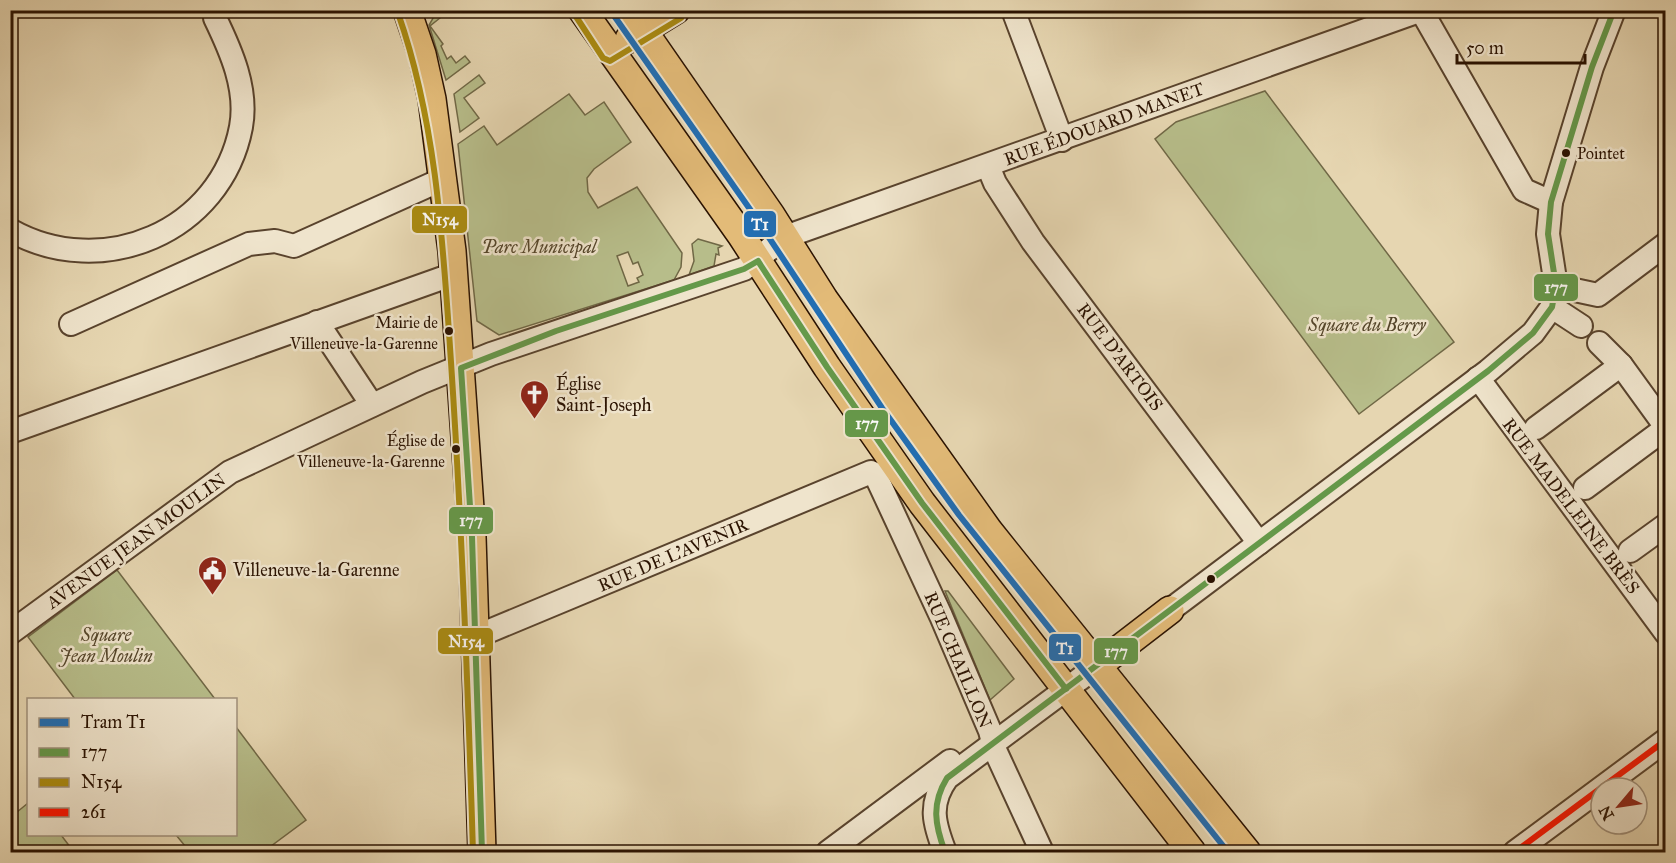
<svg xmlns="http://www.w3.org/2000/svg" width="1676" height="863" font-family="'IM FELL Great Primer',serif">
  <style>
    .green { fill: #b7bd8a; stroke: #706846; stroke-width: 1.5; fill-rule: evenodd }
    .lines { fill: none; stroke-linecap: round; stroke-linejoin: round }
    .minor-casing { stroke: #59432d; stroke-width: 26 }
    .major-casing { stroke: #2a1201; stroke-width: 30 }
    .minor { stroke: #efe4cc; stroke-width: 22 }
    .major { stroke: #e3bb78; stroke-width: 27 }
    .bus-1-casing { stroke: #efe4cc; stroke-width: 10 }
    .bus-2-casing { stroke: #efe4cc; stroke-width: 10 }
    .bus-3-casing { stroke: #efe4cc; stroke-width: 10 }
    .bus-1 { stroke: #65994a; stroke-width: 6 }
    .bus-2 { stroke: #aa8b11; stroke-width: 6 }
    .bus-3 { stroke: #ff1300; stroke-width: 6 }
    .tram-1-casing { stroke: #efe4cc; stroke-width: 10 }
    .tram-1 { stroke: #216eb4; stroke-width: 6 }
    .bus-dot { fill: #2a1201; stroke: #efe4cc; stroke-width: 2 }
    .labels { text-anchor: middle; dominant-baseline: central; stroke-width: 5; stroke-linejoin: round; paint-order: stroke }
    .bus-label { font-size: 16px; fill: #2a1201; stroke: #efe4cc; text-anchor: end }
    .street-label { font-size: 18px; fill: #2a1201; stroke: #efe4cc }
    .park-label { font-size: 18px; font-style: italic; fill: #54452a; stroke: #efe4cc }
    .poi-label { font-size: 18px; fill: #2a1201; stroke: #efe4cc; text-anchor: start }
    .line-badge { stroke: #efe4cc; stroke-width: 2 }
    .badge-label { font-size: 16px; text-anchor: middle; font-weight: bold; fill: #fff }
  </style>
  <rect width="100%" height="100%" fill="#e6d6b1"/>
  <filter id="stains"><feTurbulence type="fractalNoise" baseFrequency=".00333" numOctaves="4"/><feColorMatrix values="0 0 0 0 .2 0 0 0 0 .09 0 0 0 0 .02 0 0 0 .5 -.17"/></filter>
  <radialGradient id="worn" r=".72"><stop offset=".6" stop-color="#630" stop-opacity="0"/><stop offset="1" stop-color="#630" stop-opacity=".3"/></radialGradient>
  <!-- green -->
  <g class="green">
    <path d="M436,13L440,18L430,26L443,44L441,46L447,59L451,56L456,63L465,56L470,62L446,80L429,25Z"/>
    <path d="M479,75L485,83L464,98L479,118L460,132L454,94Z"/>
    <path d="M1265,91L1454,342L1359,414L1155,139L1176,122Z"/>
    <path d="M569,94L585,115L604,102L631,142L594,169L587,178L588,192L598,208L637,187L682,253L681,267L674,280L499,335L477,321L458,144L484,126L497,145ZM628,252L633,264L638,262L643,275L637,278L639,282L628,286L617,256Z"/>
    <path d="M698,239L722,246L718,248L719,255L716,254L714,266L689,275L694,261L692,244Z"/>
    <path d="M117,570L215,699H75L28,637Z"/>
    <path d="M945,591H948L1014,679L990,700Z"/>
    <path d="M236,727L306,820L263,852H190L176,835L236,834Z"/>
    <path d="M28,803V834L61,835L74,852H11V817Z"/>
  </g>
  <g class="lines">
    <defs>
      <g id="minor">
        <path d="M1013,10L1062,140"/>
        <path d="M1421,10L1524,190L1551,202"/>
        <path d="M988,166L995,183L1033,242L1259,543"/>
        <path d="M10,230C102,282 221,232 241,127C248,89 231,51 215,18V10"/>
        <path d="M1556,286L1598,295L1666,244"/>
        <path d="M1552,307L1581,326"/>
        <path d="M317,322L372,405"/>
        <path d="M71,324L249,244L275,241L294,246L443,179"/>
        <path d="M1599,343L1621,365L1666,427"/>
        <path d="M1478,378L1666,633"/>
        <path d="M1536,428L1621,365"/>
        <path d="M10,432L454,274"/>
        <path d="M1585,488L1666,428"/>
        <path d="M1630,551L1666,525"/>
        <path d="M1170,610L1488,371L1533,333L1552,307L1556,286L1548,234L1551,202L1592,67L1614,10"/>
        <path d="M10,633L230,472L422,382L491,354L744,269L785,237L1422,10"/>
        <path d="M475,637L871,472L875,474L941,616L990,731L995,750L1042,852"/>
        <path d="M828,852L950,761"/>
        <path d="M945,852C934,824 928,804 947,778L1096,667"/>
        <path d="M1515,852L1666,740"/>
      </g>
      <g id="major">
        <path d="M407,10L422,54L432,99L452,251L472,537L482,852"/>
        <path d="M582,10L741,235L827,367L922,503L1192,852"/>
        <path d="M629,10L771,215L824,299L989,531L1247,852"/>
        <path d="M629,39L676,10"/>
        <path d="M1096,667L1170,610"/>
      </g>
    </defs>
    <!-- minor casing -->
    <use href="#minor" class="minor-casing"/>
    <!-- major casing -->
    <use href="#major" class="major-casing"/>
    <!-- minor -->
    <use href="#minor" class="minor"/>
    <!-- major -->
    <use href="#major" class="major"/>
    <defs>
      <g id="bus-1">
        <path d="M482,852L472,537L461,368L556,331L744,269L758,261L827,367L922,503L1066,689"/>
        <path d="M945,852C935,825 931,804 947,778L1488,371L1533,333L1552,307L1556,286L1548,234L1551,202L1592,67L1614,10"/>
      </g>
      <g id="bus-2">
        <path d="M398,13C437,124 443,245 451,362C462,526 468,689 473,852"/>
        <path d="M575,15L603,58L610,61L681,18"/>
      </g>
      <g id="bus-3">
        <path d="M1601,788L1666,740"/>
        <path d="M1515,852L1601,788"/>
      </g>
    </defs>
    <!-- bus-1 casing -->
    <use href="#bus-1" class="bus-1-casing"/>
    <!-- bus-2 casing -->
    <use href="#bus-2" class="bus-2-casing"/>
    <!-- bus-3 casing -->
    <use href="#bus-3" class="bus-3-casing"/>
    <!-- bus-1 -->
    <use href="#bus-1" class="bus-1"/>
    <!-- bus-2 -->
    <use href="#bus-2" class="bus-2"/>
    <!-- bus-3 -->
    <use href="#bus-3" class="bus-3"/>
    <defs>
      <path id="tram-1" d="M610,10L754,215L882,408L959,515L1228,852"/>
    </defs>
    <!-- tram-1 casing -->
    <use href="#tram-1" class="tram-1-casing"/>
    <!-- tram-1 -->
    <use href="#tram-1" class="tram-1"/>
  </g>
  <!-- icons -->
  <defs>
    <symbol id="church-pin" viewBox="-11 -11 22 30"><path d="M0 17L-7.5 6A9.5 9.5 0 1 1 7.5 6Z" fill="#8f2418" stroke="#efe4cc"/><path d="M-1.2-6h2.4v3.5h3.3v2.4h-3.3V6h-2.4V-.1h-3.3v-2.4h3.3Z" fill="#fff"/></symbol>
    <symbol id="civic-pin" viewBox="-11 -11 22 30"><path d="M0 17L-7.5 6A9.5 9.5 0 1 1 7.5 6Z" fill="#8f2418" stroke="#efe4cc"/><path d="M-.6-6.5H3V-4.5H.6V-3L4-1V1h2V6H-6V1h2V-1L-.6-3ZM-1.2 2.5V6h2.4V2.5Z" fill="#fff"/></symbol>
  </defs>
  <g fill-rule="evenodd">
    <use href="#church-pin" x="518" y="378" width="33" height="45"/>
    <use href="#civic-pin" x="196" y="554" width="33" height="45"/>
  </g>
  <!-- markers -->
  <g class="bus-dot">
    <circle cx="1566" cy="153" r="5"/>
    <circle cx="449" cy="331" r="5"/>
    <circle cx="456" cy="449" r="5"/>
    <circle cx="1211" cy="579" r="5"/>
  </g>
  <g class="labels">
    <!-- bus labels -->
    <g class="bus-label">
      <text x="1577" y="153" text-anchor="start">Pointet</text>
      <text x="438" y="322">Mairie de<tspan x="438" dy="21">Villeneuve-la-Garenne</tspan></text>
      <text x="445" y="440">Église de<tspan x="445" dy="21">Villeneuve-la-Garenne</tspan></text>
    </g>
    <!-- street labels -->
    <g class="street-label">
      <text transform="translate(1104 124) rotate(-20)">RUE ÉDOUARD MANET</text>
      <text transform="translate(1120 357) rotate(53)">RUE D'ARTOIS</text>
      <text transform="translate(1571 506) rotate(53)">RUE MADELEINE BRÈS</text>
      <text transform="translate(136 541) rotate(-36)">AVENUE JEAN MOULIN</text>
      <text transform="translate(673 555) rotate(-23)">RUE DE L'AVENIR</text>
      <text transform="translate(958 660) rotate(67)">RUE CHAILLON</text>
    </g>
    <!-- park labels -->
    <g class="park-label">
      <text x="539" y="247">Parc Municipal</text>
      <text x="1367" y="325">Square du Berry</text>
      <text x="106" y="635">Square<tspan x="106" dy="21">Jean Moulin</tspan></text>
    </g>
    <!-- poi labels -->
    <g class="poi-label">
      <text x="556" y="384">Église<tspan x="556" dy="21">Saint-Joseph</tspan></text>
      <text x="233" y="570">Villeneuve-la-Garenne</text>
    </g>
  </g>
  <g class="line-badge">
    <rect x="411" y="205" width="57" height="29" rx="6" fill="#aa8b11"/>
    <rect x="743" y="210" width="34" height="28" rx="6" fill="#216eb4"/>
    <rect x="1533" y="273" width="46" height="29" rx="6" fill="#65994a"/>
    <rect x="844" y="409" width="45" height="29" rx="6" fill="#65994a"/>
    <rect x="448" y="506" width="46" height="29" rx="6" fill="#65994a"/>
    <rect x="437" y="627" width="57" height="28" rx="6" fill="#aa8b11"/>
    <rect x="1048" y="633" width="34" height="29" rx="6" fill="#216eb4"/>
    <rect x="1093" y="637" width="46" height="28" rx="6" fill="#65994a"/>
  </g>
  <g class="badge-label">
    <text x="440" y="225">N154</text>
    <text x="760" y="230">T1</text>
    <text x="1556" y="293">177</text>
    <text x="867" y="429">177</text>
    <text x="471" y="526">177</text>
    <text x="466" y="647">N154</text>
    <text x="1065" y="654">T1</text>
    <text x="1116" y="657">177</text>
  </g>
  <!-- margin -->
  <rect width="1676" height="863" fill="none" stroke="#e6d6b1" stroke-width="36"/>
  <rect x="12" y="12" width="1652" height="839" fill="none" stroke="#2a1201" stroke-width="3"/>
  <rect x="18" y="18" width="1640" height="827" fill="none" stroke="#2a1201" stroke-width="1.5"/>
  <!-- legend -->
  <rect x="27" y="698" width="210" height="138" fill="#efe4cc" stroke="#a0907b" stroke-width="1.5"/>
  <rect x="39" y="718" width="30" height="9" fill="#216eb4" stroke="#a0907b" stroke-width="1.5"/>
  <text x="81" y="728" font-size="18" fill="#2a1201">Tram T1</text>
  <rect x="39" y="748" width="30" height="9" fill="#65994a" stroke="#a0907b" stroke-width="1.5"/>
  <text x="81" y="758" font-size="18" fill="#2a1201">177</text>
  <rect x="39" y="778" width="30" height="9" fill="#aa8b11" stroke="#a0907b" stroke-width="1.5"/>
  <text x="81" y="788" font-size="18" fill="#2a1201">N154</text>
  <rect x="39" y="808" width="30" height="9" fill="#ff1300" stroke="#a0907b" stroke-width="1.5"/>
  <text x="81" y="818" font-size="18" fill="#2a1201">261</text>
  <!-- north arrow -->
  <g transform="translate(1619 806) rotate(241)"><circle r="28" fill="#efe4cc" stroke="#a0907b" stroke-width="1.5"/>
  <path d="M0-4.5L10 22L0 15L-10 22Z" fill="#8f2418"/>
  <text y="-9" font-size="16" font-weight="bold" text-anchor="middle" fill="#2a1201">N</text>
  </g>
  <!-- scale -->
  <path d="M1457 54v9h128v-9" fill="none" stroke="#2a1201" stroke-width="3"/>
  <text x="1466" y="54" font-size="18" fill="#2a1201" stroke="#efe4cc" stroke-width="4.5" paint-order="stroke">50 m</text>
  <rect width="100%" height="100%" filter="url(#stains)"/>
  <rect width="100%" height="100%" fill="url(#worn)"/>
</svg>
